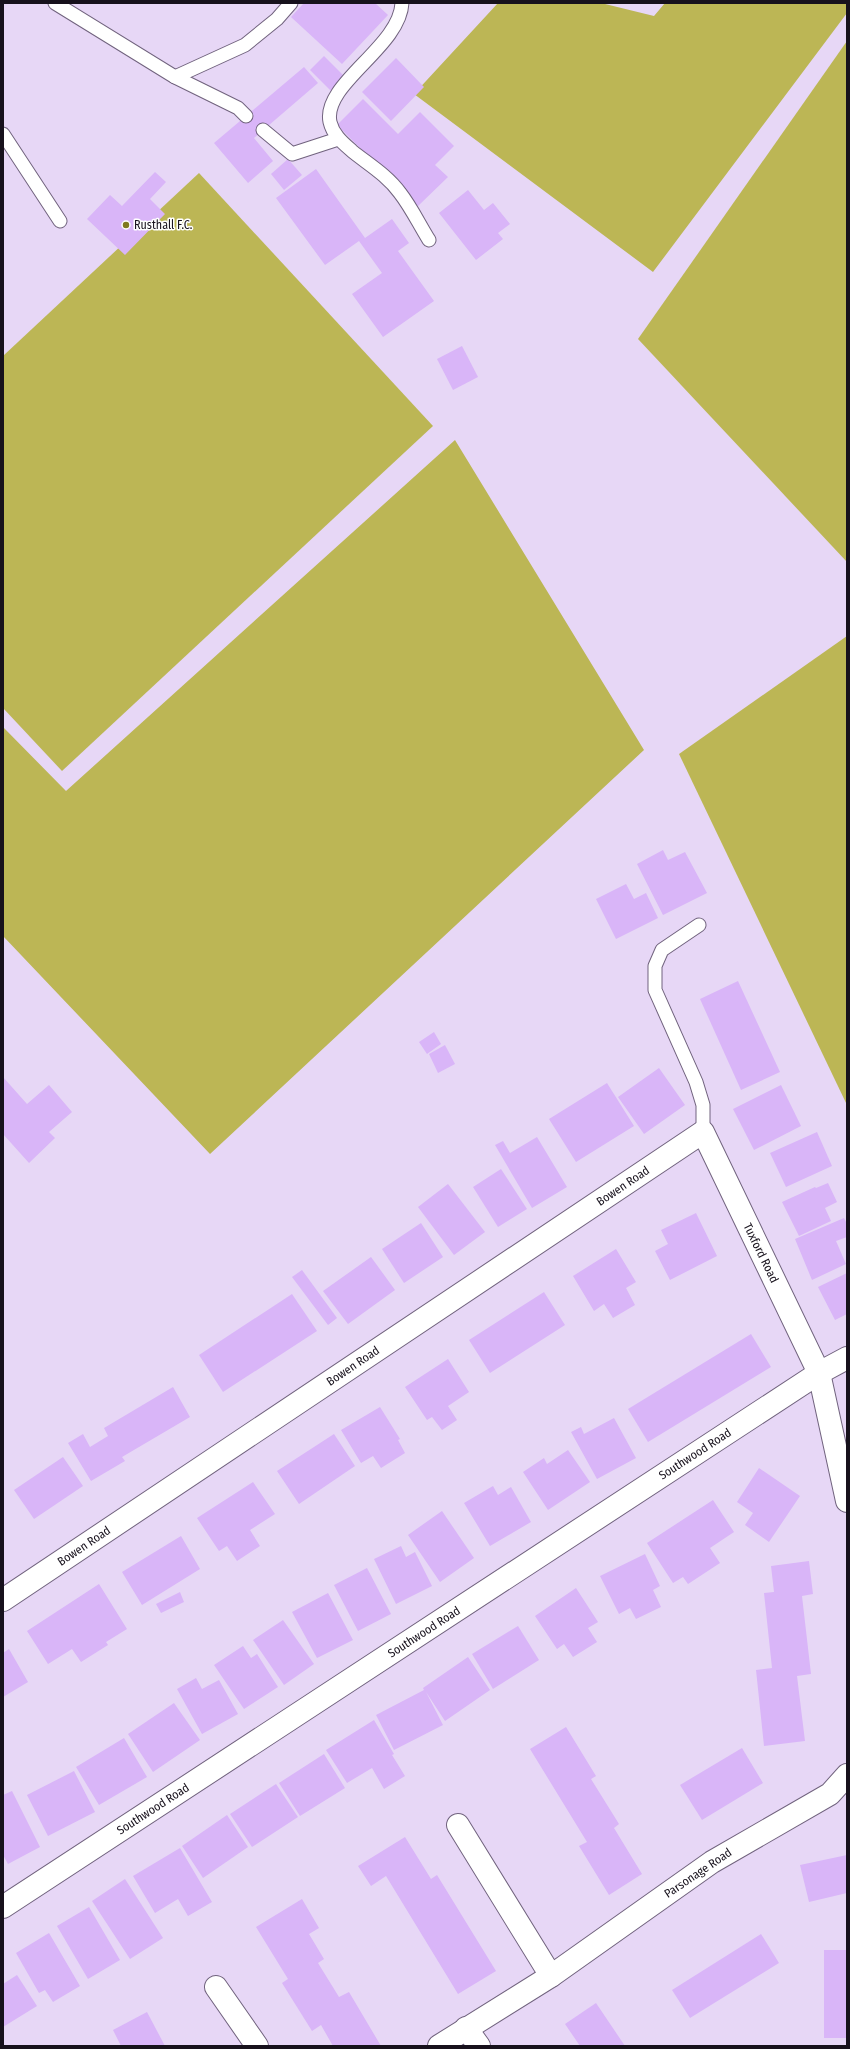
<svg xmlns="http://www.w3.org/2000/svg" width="850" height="2049" font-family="'Fira Sans Condensed',sans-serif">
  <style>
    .green { fill: #bcb655 }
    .building { fill: #d9b5f8 }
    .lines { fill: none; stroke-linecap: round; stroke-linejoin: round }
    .lane-casing { stroke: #71637e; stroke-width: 15 }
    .street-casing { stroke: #71637e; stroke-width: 24 }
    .lane { stroke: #fff; stroke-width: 13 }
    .street { stroke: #fff; stroke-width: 22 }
    .poi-dot { fill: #807a1f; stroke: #fff; stroke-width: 1.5 }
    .labels { text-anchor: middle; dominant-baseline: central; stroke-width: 3; stroke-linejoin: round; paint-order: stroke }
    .poi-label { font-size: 12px; fill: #17111c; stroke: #fff; text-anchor: start }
    .street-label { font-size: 12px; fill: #17111c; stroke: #fff }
  </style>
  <rect width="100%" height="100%" fill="#e7d7f6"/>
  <!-- green -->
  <g class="green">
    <path d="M498,3H601L654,16L665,3H847V13L653,272L414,94Z"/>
    <path d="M847,41V562L638,339Z"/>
    <path d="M199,173L433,426L62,771L3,708V356Z"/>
    <path d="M455,440L644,750L210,1154L3,936V727L66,791Z"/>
    <path d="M847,636V1105L679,754Z"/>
  </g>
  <!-- building -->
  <g class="building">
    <path d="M304,3H375L388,15L342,64L291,17Z"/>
    <path d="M324,56L347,79L333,93L310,70Z"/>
    <path d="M396,58L424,87L391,121L362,92Z"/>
    <path d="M304,67L318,83L254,138L273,161L248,183L214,143Z"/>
    <path d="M363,99L398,134L420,112L454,146L435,165L448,177L418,206L337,125Z"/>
    <path d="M288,159L302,175L284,190L271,174Z"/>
    <path d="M316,169L365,238L392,219L409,243L398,251L434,301L383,337L352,294L382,273L359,241L325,265L276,198Z"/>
    <path d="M155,172L166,182L150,199L165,214L125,255L87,219L110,195L122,206Z"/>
    <path d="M468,190L484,210L493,203L510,224L498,233L503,239L476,260L439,213Z"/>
    <path d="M462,346L478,377L453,390L437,359Z"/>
    <path d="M663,850L668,860L685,852L707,893L663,915L637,864Z"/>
    <path d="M626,884L634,899L646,893L658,918L616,939L596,899Z"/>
    <path d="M738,981L780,1072L741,1090L700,999Z"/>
    <path d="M434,1032L441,1044L427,1054L419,1042Z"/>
    <path d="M445,1045L455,1064L438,1073L429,1054Z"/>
    <path d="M659,1068L685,1105L644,1134L618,1097Z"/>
    <path d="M3,1077L27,1104L49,1085L72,1112L49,1132L55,1138L29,1163L3,1134Z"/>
    <path d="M607,1083L634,1126L576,1162L549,1119Z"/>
    <path d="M781,1085L801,1126L754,1150L733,1109Z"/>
    <path d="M817,1132L832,1166L786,1187L770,1153Z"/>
    <path d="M537,1137L567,1187L532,1208L495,1145L503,1141L510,1153Z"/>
    <path d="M501,1169L527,1209L498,1227L473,1187Z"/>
    <path d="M828,1183L837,1202L825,1208L831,1221L799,1236L782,1202L815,1187L816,1188Z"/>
    <path d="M448,1184L485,1232L454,1255L418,1207Z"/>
    <path d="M696,1213L717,1256L670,1280L655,1251L668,1244L661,1230Z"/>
    <path d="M844,1218L847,1224V1237L836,1241L846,1264L812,1280L795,1239Z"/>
    <path d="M421,1223L443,1257L404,1283L382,1249Z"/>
    <path d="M616,1249L636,1282L626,1288L635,1305L613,1318L604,1304L594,1311L573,1276Z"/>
    <path d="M371,1257L395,1290L348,1324L323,1291Z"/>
    <path d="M302,1270L337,1318L328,1325L292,1277Z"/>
    <path d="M847,1273V1314L835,1320L818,1287Z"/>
    <path d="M544,1292L565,1325L490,1373L469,1340Z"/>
    <path d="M292,1294L317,1331L223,1392L199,1355Z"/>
    <path d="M751,1334L771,1367L648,1442L628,1409Z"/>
    <path d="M448,1359L469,1392L448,1406L457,1420L442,1430L432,1417L427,1420L405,1387Z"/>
    <path d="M173,1387L190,1417L122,1457L125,1461L91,1481L68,1443L83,1434L90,1447L108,1436L104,1428Z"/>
    <path d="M380,1407L400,1439L398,1440L405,1453L381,1468L373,1456L361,1463L341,1430Z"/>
    <path d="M614,1418L636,1458L597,1479L571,1432L581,1427L584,1434Z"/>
    <path d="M334,1434L355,1466L299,1504L277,1471Z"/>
    <path d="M568,1450L590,1482L548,1510L523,1472L544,1458L547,1464Z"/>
    <path d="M63,1457L83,1486L34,1519L14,1490Z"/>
    <path d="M759,1468L800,1496L769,1542L745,1525L753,1513L737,1502Z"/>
    <path d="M253,1482L275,1514L250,1530L260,1546L237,1561L227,1546L219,1551L197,1518Z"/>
    <path d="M493,1486L498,1495L511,1487L531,1522L490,1546L464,1503Z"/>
    <path d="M713,1500L734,1532L710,1548L720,1563L688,1584L683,1577L673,1583L647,1543Z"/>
    <path d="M442,1511L474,1558L440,1582L408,1535Z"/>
    <path d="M181,1536L200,1569L142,1605L122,1572Z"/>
    <path d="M401,1546L406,1557L415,1552L432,1586L396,1604L374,1559Z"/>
    <path d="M645,1554L660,1586L653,1590L661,1607L636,1619L630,1608L619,1614L600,1576Z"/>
    <path d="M809,1561L813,1594L802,1596L811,1674L797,1676L805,1741L764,1746L756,1670L772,1668L764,1593L774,1592L771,1566Z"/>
    <path d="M367,1568L391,1614L358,1631L334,1585Z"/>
    <path d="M99,1584L127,1629L106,1642L108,1645L81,1662L72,1649L48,1664L27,1631Z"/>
    <path d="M576,1588L598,1622L588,1628L597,1642L573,1657L564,1644L557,1649L535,1616Z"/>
    <path d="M180,1592L184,1602L161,1613L156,1604Z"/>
    <path d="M328,1593L353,1640L317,1658L292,1612Z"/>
    <path d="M283,1620L314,1664L284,1685L253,1640Z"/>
    <path d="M518,1626L539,1660L493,1689L472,1654Z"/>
    <path d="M243,1646L251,1658L257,1654L278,1687L244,1709L214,1665Z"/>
    <path d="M9,1649L28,1682L3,1697V1653Z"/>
    <path d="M468,1657L490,1690L445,1721L426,1692L443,1725L394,1750L376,1715L424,1690L423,1688Z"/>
    <path d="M196,1678L202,1689L219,1680L238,1714L202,1734L177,1689Z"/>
    <path d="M174,1703L200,1740L153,1772L128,1734Z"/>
    <path d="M374,1720L394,1754L392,1755L405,1776L384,1789L372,1768L347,1783L326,1750Z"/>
    <path d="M566,1727L596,1776L591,1779L619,1824L614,1828L642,1874L609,1895L579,1846L587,1842L530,1749Z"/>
    <path d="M124,1738L147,1777L99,1805L76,1767Z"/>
    <path d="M742,1748L763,1783L702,1820L680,1785Z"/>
    <path d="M324,1754L345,1788L300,1816L279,1783Z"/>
    <path d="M74,1771L95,1812L48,1836L27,1795Z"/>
    <path d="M276,1784L298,1817L252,1847L230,1814Z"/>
    <path d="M12,1791L40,1847L8,1864L3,1855V1795Z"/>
    <path d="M227,1815L248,1847L203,1878L182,1846Z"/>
    <path d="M405,1837L431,1879L437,1875L496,1971L458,1994L386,1876L371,1886L358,1866Z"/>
    <path d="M180,1848L212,1902L188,1916L178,1899L155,1913L133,1876Z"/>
    <path d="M847,1855V1893L809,1902L800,1865Z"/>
    <path d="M125,1879L163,1938L130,1959L92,1901Z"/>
    <path d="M302,1899L319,1928L309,1934L324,1959L318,1963L339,1997L349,1992L381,2046H333L321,2025L312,2031L282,1983L288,1979L256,1927Z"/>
    <path d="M89,1907L120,1960L88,1979L57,1926Z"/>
    <path d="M49,1933L80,1986L53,2002L45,1990L39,1993L16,1953Z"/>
    <path d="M761,1934L779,1963L690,2018L672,1990Z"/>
    <rect x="824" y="1950" width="23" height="88"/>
    <path d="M17,1975L37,2006L3,2027V1984Z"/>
    <path d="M596,2003L625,2046H580L565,2024Z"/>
    <path d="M147,2012L165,2046H121L113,2030Z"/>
  </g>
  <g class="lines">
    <defs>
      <g id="lane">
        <path d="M55,3L175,77L238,108L246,116"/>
        <path d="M402,3C400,47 322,84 330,122C333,135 343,143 352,151C368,164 387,175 400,193C411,207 419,224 429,240"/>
        <path d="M175,77L245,45L277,19L291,3"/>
        <path d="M263,130L292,154L338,139"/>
        <path d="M3,134L60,221"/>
        <path d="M699,925L662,950L655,966V990L696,1082L703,1105V1132"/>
      </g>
      <g id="street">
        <path d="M3,1600L703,1132L819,1373L847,1501"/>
        <path d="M458,1825L551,1976"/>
        <path d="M3,1907L819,1373L847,1358"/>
        <path d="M216,1987L257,2046"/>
        <path d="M466,2028L479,2046"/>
        <path d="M439,2046L551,1976L712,1862L830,1794L847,1775"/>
      </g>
    </defs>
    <!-- lane casing -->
    <use href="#lane" class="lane-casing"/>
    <!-- street casing -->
    <use href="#street" class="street-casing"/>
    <!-- lane -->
    <use href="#lane" class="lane"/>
    <!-- street -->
    <use href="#street" class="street"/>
  </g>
  <!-- markers -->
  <circle class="poi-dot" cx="126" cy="225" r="4"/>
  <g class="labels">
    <!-- poi labels -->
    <g class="poi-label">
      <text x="134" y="225">Rusthall F.C.</text>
    </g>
    <!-- street labels -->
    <g class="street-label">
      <text transform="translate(623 1186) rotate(-34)">Bowen Road</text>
      <text transform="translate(761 1253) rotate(64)">Tuxford Road</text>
      <text transform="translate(353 1366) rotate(-34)">Bowen Road</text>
      <text transform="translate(695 1454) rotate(-33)">Southwood Road</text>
      <text transform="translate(84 1546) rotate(-34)">Bowen Road</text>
      <text transform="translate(424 1632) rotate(-33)">Southwood Road</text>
      <text transform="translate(153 1809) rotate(-33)">Southwood Road</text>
      <text transform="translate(698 1873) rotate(-34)">Parsonage Road</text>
    </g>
  </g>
  <!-- border -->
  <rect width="850" height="2049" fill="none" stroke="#17111c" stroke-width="8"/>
</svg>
